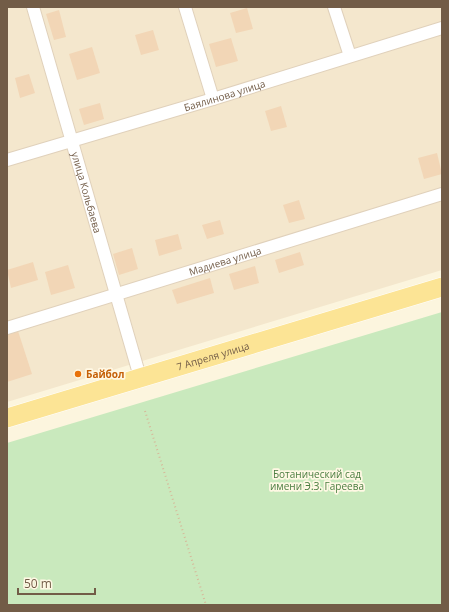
<svg xmlns="http://www.w3.org/2000/svg" width="449" height="612" font-family="'Open Sans',sans-serif">
  <style>
    .residential { fill: #f4e7cd }
    .green { fill: #c9e9bd }
    .building { fill: #f2d6b6 }
    .lines { fill: none; stroke-linecap: round; stroke-linejoin: round }
    .street-casing { stroke: #e0d1bb; stroke-width: 14 }
    .primary-casing { stroke: #fff; stroke-width: 20 }
    .path { stroke: #d6b99a; stroke-width: 2; stroke-dasharray: 1 3; stroke-linecap: butt }
    .street { stroke: #fff; stroke-width: 12 }
    .primary { stroke: #fce495; stroke-width: 19 }
    .food-dot { fill: #e8710a; stroke: #fff8e4; stroke-width: 1.5 }
    .labels { text-anchor: middle; dominant-baseline: central; stroke-width: 3.5; stroke-linejoin: round; paint-order: stroke }
    .street-label { font-size: 10px; fill: #725c47; stroke: #fff8e4 }
    .food-label { font-size: 10px; font-weight: bold; fill: #c56008; stroke: #fff8e4; text-anchor: start }
    .park-label { font-size: 10px; fill: #4b7e41; stroke: #fff8e4 }
  </style>
  <rect width="100%" height="100%" fill="#fcf5de"/>
  <!-- residential -->
  <path class="residential" d="M7,7H442V270L7,402Z"/>
  <!-- green -->
  <path class="green" d="M442,312V605H7V443Z"/>
  <!-- building -->
  <g class="building">
    <path d="M247,8L253,29L236,33L230,13Z"/>
    <path d="M59,10L66,37L54,40L46,14Z"/>
    <path d="M153,30L159,50L141,55L135,35Z"/>
    <path d="M231,38L238,61L216,67L209,44Z"/>
    <path d="M92,47L100,73L77,80L69,54Z"/>
    <path d="M29,74L35,93L20,98L15,78Z"/>
    <path d="M100,103L104,119L84,125L79,109Z"/>
    <path d="M281,106L287,127L271,131L265,111Z"/>
    <path d="M437,153L442,174L424,179L418,158Z"/>
    <path d="M299,200L305,219L289,223L283,205Z"/>
    <path d="M220,220L224,234L207,239L202,225Z"/>
    <path d="M178,234L182,249L159,256L155,240Z"/>
    <path d="M132,248L138,269L119,275L113,254Z"/>
    <path d="M300,252L304,265L279,273L275,260Z"/>
    <path d="M33,262L38,280L11,288L7,270Z"/>
    <path d="M68,265L75,288L51,295L45,272Z"/>
    <path d="M255,266L259,283L234,290L229,274Z"/>
    <path d="M210,278L214,293L177,304L172,290Z"/>
    <path d="M18,331L32,374L7,382V334Z"/>
  </g>
  <g class="lines">
    <defs>
      <g id="street">
        <path id="s1" d="M33,7L140,377"/>
        <path d="M185,7L213,99"/>
        <path d="M334,7L350,56"/>
        <path id="s2" d="M7,160L213,99L442,28"/>
        <path id="s3" d="M7,328L442,194"/>
      </g>
      <g id="primary">
        <path id="s4" d="M7,418L442,287"/>
      </g>
    </defs>
    <!-- street casing -->
    <use href="#street" class="street-casing"/>
    <!-- primary casing -->
    <use href="#primary" class="primary-casing"/>
    <!-- path -->
    <path class="path" d="M145,411L206,605"/>
    <!-- street -->
    <use href="#street" class="street"/>
    <!-- primary -->
    <use href="#primary" class="primary"/>
  </g>
  <!-- markers -->
  <circle class="food-dot" cx="78" cy="374" r="4"/>
  <g class="labels">
    <!-- street labels -->
    <g class="street-label">
      <text stroke="none"><textPath href="#s2" startOffset="227">Баялинова улица</textPath></text>
      <text stroke="none"><textPath href="#s1" startOffset="193">улица Кольбаева</textPath></text>
      <text stroke="none"><textPath href="#s3" startOffset="228">Мадиева улица</textPath></text>
      <text stroke="none"><textPath href="#s4" startOffset="215">7 Апреля улица</textPath></text>
    </g>
    <!-- food labels -->
    <g class="food-label">
      <text x="86" y="374">Байбол</text>
    </g>
    <!-- park labels -->
    <g class="park-label">
      <text x="317" y="474">Ботанический сад<tspan x="317" dy="12">имени Э.З. Гареева</tspan></text>
    </g>
  </g>
  <!-- border -->
  <rect width="449" height="612" fill="none" stroke="#725c47" stroke-width="16"/>
  <!-- scale -->
  <path d="M18 588v6h77v-6" fill="none" stroke="#725c47" stroke-width="2"/>
  <text x="24" y="588" font-size="12" fill="#725c47" stroke="#fff8e4" stroke-width="3" paint-order="stroke">50 m</text>
</svg>
